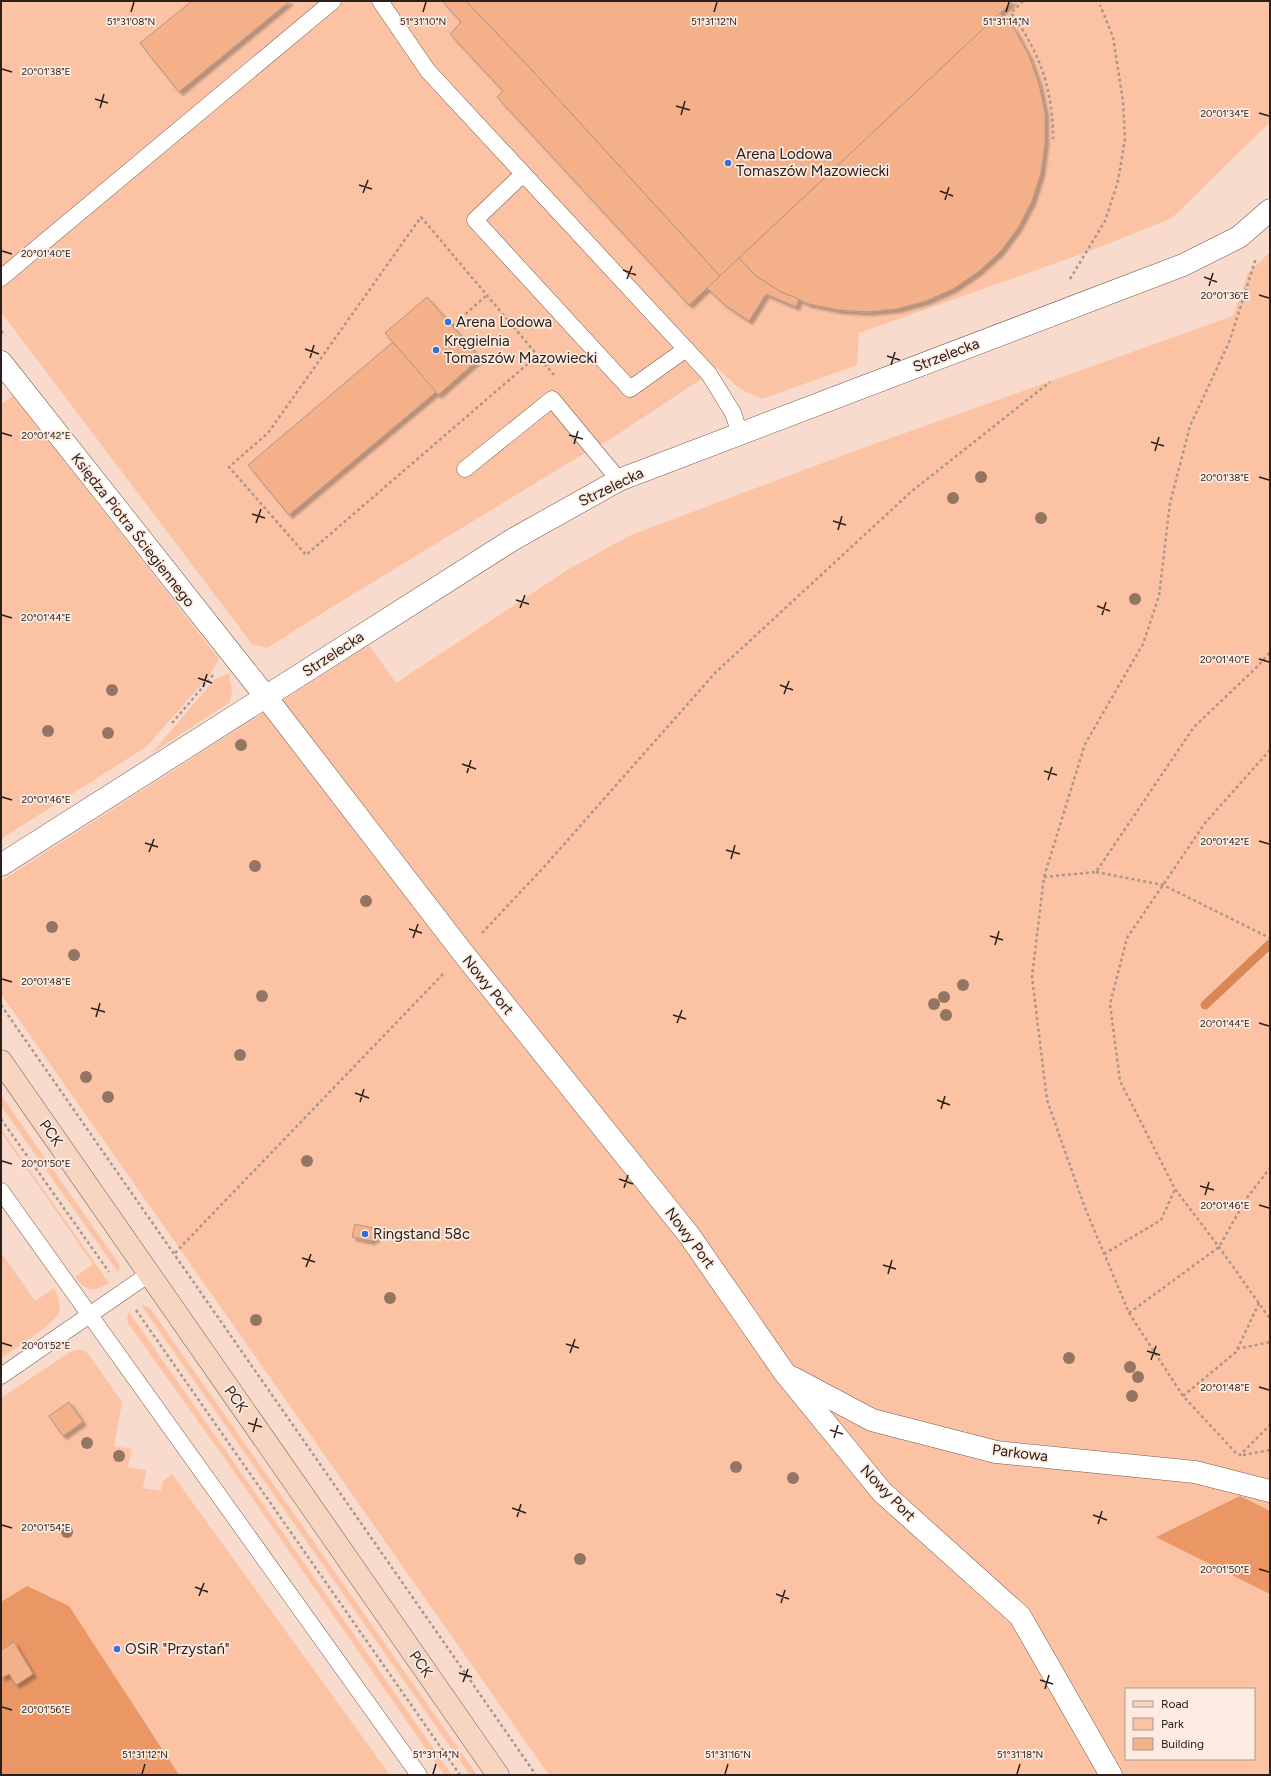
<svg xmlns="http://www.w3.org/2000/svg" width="1271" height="1776" font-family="Figtree,sans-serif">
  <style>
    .green { fill: #fbc3a4; fill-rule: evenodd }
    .forest { fill: #ea9765 }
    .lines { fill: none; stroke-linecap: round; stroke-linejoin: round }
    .stream { stroke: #d98756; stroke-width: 9 }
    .building { fill: #f4b089; stroke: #b19687; filter: url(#shadow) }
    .lane-casing { stroke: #745c4e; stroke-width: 17 }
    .street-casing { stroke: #745c4e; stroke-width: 23 }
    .secondary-casing { stroke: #745c4e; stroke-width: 23 }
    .path { stroke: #ac968b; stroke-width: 2.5; stroke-dasharray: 3 3; stroke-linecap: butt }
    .lane { stroke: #fff; stroke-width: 16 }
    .street { stroke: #fff; stroke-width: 22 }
    .secondary { stroke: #f6d6c1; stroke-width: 22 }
    .tree { fill: #947563 }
    .ticks { fill: none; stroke: #2b201b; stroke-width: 1.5 }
    .poi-dot { fill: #316fdd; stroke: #fdebe2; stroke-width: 1.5 }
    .labels { text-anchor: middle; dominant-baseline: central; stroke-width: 3.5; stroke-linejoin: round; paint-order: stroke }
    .poi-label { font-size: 15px; fill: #2b201b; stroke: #fdebe2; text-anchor: start }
    .street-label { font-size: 15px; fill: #2b201b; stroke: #fdebe2 }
    .ticks-label { font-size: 10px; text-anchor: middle; fill: #2b201b; stroke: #fdebe2; stroke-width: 3.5; stroke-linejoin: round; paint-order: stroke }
  </style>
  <defs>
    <filter id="shadow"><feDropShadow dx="3.5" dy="3.5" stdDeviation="1" flood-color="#0004"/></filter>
  </defs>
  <rect width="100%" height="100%" fill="#f8dbcc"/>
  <!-- green -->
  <g class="green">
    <path d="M1,1H1270V122L1172,218L1087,252L859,333L857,365L762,399L740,389L717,368L709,374L609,440L593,448L332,607L267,648L252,644L1,312Z"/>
    <path d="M1270,252V1775H549L1,994V881L369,645L396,683L569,569L631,535L860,449L1233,316L1248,273ZM1126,1689H1254V1759H1126Z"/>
    <path d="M13,395L219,659L210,675L146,747L1,839V405Z"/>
    <path d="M229,673L232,690L230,702L152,753L214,680Z"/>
    <path d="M1,1095L119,1264L120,1268L118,1272L1,1106Z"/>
    <path d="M1,1129L109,1283C94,1293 86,1291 75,1277L93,1264L1,1132Z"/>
    <path d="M1,1252L35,1301L54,1288C58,1295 62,1306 58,1314C52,1325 13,1350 1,1358Z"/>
    <path d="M141,1305L150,1308L477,1775H470Z"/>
    <path d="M129,1312L452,1775H444L228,1463L128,1323L127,1317Z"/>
    <path d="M76,1350H84L90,1356L122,1402L114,1446L132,1449L128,1467L146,1470L143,1488L161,1491L163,1481L172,1474L390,1775H1V1398L70,1352Z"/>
  </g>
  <!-- forest -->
  <g class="forest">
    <path d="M1240,1496L1270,1511V1594L1156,1537Z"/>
    <path d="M27,1586L69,1606L179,1775H1V1602Z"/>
  </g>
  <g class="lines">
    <!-- stream -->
    <path class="stream" d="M1205,1005L1270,944"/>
  </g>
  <!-- building -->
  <g class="building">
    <path d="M192,1H290L179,92L140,43Z"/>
    <path d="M442,1H466L529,67L720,276L689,305L497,97L503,91L450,34L461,22Z"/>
    <path d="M466,1H1013L720,276L529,67Z"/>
    <path d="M1000,13L1015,30L1029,56L1039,84L1045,113V143L1041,173L1032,201L1018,228L1000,252L978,272L953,289L926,301L897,309L867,312L838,310L809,304L781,292L756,276L739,258Z"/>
    <path d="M739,258L756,276L781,292L799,299L796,307L766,294L749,321L725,305L707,288Z"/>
    <path d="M427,297L480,358L438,395L385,333Z"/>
    <path d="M393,342L436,392L289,515L248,465Z"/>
    <path d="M355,1224L373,1228L377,1232L376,1238L371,1241L352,1237Z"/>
    <path d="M69,1402L83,1422L63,1436L49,1416Z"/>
    <path d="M14,1642L33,1674L16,1685L9,1674L1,1678V1650Z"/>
  </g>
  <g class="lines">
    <defs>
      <g id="lane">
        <path d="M380,1L428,71L709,374L733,413L740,434"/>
        <path d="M523,174L475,220L630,389L686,349"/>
        <path d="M1,278L333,1"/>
        <path d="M465,469L552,399L619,480"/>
        <path d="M1,1191L419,1775"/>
        <path d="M1,1376L149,1274"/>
      </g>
      <g id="street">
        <path d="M1,362L266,697L463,953L689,1235L784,1372L882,1492L1020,1616L1111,1775"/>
        <path d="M1,865L512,540L619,480L1183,265L1239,237L1270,210"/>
        <path d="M793,1378L872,1420L996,1452L1195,1472L1270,1491"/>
      </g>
      <path id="secondary" d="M1,1061L498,1775"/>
    </defs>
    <!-- lane casing -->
    <use href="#lane" class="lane-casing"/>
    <!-- street casing -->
    <use href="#street" class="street-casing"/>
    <!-- secondary casing -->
    <use href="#secondary" class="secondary-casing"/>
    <!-- path -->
    <g class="path">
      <path d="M1023,1L1011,13C1040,52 1053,90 1053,139"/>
      <path d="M1070,279L1105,221L1118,181L1125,139L1123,101L1113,37L1100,5"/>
      <path d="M452,326L487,295"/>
      <path d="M1,331L5,336"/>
      <path d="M537,356L306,555L229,467L268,433L421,217L554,375"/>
      <path d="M172,723L214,674"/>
      <path d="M1270,750L1205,823L1127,938L1110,1004L1120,1081L1175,1189L1219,1247L1270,1319"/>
      <path d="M1096,872L1163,885L1270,938"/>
      <path d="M1044,877L1096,872L1194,727L1258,666L1270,652"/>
      <path d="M482,933L544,867L715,673L912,491L1050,382"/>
      <path d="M1,1005L536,1775"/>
      <path d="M1,1119L109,1272"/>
      <path d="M175,1253L444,973"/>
      <path d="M1104,1254L1161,1220L1175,1189"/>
      <path d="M136,1310L460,1775"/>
      <path d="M1129,1313L1219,1247L1246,1199L1270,1168"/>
      <path d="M1237,1349L1270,1342"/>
      <path d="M1183,1396L1236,1352L1259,1303"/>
      <path d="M1236,1453L1183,1396L1129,1313L1085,1208L1047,1100L1032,977L1044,877L1085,744L1143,644L1159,596L1170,503L1190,426L1230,340L1256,258"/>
      <path d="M1243,1455L1270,1450"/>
      <path d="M1239,1456L1270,1425"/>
    </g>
    <!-- lane -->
    <use href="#lane" class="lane"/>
    <!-- street -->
    <use href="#street" class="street"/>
    <!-- secondary -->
    <use href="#secondary" class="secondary"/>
  </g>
  <!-- trees -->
  <g class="tree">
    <circle cx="981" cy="477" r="6"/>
    <circle cx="953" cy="498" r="6"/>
    <circle cx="1041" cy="518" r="6"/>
    <circle cx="1135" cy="599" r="6"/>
    <circle cx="112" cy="690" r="6"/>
    <circle cx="48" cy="731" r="6"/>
    <circle cx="108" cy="733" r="6"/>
    <circle cx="241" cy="745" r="6"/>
    <circle cx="255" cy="866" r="6"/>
    <circle cx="366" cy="901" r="6"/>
    <circle cx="52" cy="927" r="6"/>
    <circle cx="74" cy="955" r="6"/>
    <circle cx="963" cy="985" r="6"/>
    <circle cx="262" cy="996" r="6"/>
    <circle cx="944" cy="997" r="6"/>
    <circle cx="934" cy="1004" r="6"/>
    <circle cx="946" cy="1015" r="6"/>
    <circle cx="240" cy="1055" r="6"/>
    <circle cx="86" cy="1077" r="6"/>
    <circle cx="108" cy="1097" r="6"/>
    <circle cx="307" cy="1161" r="6"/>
    <circle cx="390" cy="1298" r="6"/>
    <circle cx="256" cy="1320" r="6"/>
    <circle cx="1069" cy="1358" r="6"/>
    <circle cx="1130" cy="1367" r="6"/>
    <circle cx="1138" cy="1377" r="6"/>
    <circle cx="1132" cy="1396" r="6"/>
    <circle cx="87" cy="1443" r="6"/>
    <circle cx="119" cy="1456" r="6"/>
    <circle cx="736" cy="1467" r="6"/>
    <circle cx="793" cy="1478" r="6"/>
    <circle cx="67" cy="1532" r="6"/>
    <circle cx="580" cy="1559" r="6"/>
  </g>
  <!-- ticks -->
  <path class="ticks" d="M131,12L134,2M423,12L426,2M714,12L717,2M1006,12L1009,2M2,69L12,72M95,99L108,103M676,106L690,110M100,108L104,94M1259,113L1269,116M681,115L685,101M359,185L372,189M940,191L953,196M363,193L368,180M945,200L949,187M2,251L12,254M623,270L636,275M1204,277L1217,282M627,279L632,266M1209,286L1213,273M1259,295L1269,298M305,349L319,354M887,356L900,360M310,358L314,345M891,365L895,352M2,433L12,436M569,435L583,439M1151,442L1164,446M574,444L578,431M1155,451L1159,437M1259,477L1269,480M252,514L265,518M833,521L846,525M256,523L261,509M838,530L842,516M516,600L529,604M1097,606L1110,611M520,608L525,595M2,615L12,618M1102,615L1106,602M1259,659L1269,662M198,678L212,683M780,685L793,690M203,687L207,674M784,694L789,681M462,764L476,769M1044,771L1057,775M467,773L471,760M1048,780L1052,767M2,797L12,800M1259,841L1269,844M145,843L158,847M726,850L740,854M149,852L154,839M731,859L735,845M409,929L422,933M990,936L1003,940M413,938L418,924M995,945L999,931M2,979L12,982M91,1008L105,1012M673,1015L686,1019M96,1017L100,1003M677,1023L682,1010M1259,1023L1269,1026M355,1093L369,1098M937,1100L950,1105M360,1102L364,1089M941,1109L945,1096M2,1161L12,1164M619,1179L633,1184M1200,1186L1214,1190M624,1188L628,1175M1205,1195L1209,1182M1259,1205L1269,1208M302,1258L315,1262M883,1265L896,1269M306,1267L311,1254M888,1274L892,1260M2,1343L12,1346M566,1344L579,1348M1147,1351L1160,1355M570,1353L575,1339M1151,1360L1156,1346M1259,1387L1269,1390M248,1423L262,1427M830,1430L843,1434M253,1432L257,1418M834,1438L838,1425M512,1508L526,1513M1093,1515L1107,1520M517,1517L521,1504M1098,1524L1102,1511M2,1525L12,1528M1259,1569L1269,1572M195,1587L208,1592M776,1594L789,1599M199,1596L204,1583M781,1603L785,1590M459,1673L472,1677M1040,1680L1053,1684M463,1682L468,1669M1045,1689L1049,1675M2,1707L12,1710M142,1774L145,1764M433,1774L436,1764M725,1774L728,1764M1017,1774L1020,1764"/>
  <!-- markers -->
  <g class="poi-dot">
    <circle cx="728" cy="163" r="4"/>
    <circle cx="448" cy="322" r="4"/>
    <circle cx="436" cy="350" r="4"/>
    <circle cx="365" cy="1234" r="4"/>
    <circle cx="117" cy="1649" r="4"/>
  </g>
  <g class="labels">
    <!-- poi labels -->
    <g class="poi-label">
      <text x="736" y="154">Arena Lodowa<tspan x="736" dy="17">Tomaszów Mazowiecki</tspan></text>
      <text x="456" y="322">Arena Lodowa</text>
      <text x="444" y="341">Kręgielnia<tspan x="444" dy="17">Tomaszów Mazowiecki</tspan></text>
      <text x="373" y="1234">Ringstand 58c</text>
      <text x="125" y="1649">OSiR "Przystań"</text>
    </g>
    <!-- street labels -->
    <g class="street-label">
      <text transform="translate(946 355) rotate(-21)">Strzelecka</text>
      <text transform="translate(611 487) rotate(-26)">Strzelecka</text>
      <text transform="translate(133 530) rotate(52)">Księdza Piotra Ściegiennego</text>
      <text transform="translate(333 654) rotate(-33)">Strzelecka</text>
      <text transform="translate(488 985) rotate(51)">Nowy Port</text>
      <text transform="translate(51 1133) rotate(55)">PCK</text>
      <text transform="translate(690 1238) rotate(53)">Nowy Port</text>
      <text transform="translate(236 1399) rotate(55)">PCK</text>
      <text transform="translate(1020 1453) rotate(7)">Parkowa</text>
      <text transform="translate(888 1493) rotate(46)">Nowy Port</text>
      <text transform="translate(421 1664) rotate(55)">PCK</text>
    </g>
  </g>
  <g class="ticks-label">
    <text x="131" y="25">51°31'08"N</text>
    <text x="423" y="25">51°31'10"N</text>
    <text x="714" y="25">51°31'12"N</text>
    <text x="1006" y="25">51°31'14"N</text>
    <text x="46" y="75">20°01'38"E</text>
    <text x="1225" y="117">20°01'34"E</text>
    <text x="46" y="257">20°01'40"E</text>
    <text x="1225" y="299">20°01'36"E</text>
    <text x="46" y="439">20°01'42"E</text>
    <text x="1225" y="481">20°01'38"E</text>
    <text x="46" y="621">20°01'44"E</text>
    <text x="1225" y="663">20°01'40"E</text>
    <text x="46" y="803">20°01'46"E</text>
    <text x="1225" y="845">20°01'42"E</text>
    <text x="46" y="985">20°01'48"E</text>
    <text x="1225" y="1027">20°01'44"E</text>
    <text x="46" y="1167">20°01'50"E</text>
    <text x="1225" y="1209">20°01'46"E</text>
    <text x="46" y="1349">20°01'52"E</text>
    <text x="1225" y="1391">20°01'48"E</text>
    <text x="46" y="1531">20°01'54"E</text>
    <text x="1225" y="1573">20°01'50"E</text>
    <text x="46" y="1713">20°01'56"E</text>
    <text x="145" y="1758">51°31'12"N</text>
    <text x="436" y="1758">51°31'14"N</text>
    <text x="728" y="1758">51°31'16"N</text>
    <text x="1020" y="1758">51°31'18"N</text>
  </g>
  <!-- border -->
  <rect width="1271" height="1776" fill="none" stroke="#2b201b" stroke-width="4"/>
  <!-- legend -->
  <rect x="1125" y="1688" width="130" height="72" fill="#fdebe2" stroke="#a99a92"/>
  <rect x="1133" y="1701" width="20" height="6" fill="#f6d6c1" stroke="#a99a92"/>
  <text x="1161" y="1708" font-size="12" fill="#2b201b">Road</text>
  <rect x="1133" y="1718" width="20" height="12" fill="#fbc3a4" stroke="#a99a92"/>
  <text x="1161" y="1728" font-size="12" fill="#2b201b">Park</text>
  <rect x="1133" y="1738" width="20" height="12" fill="#f4b089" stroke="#a99a92"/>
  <text x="1161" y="1748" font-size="12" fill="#2b201b">Building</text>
</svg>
